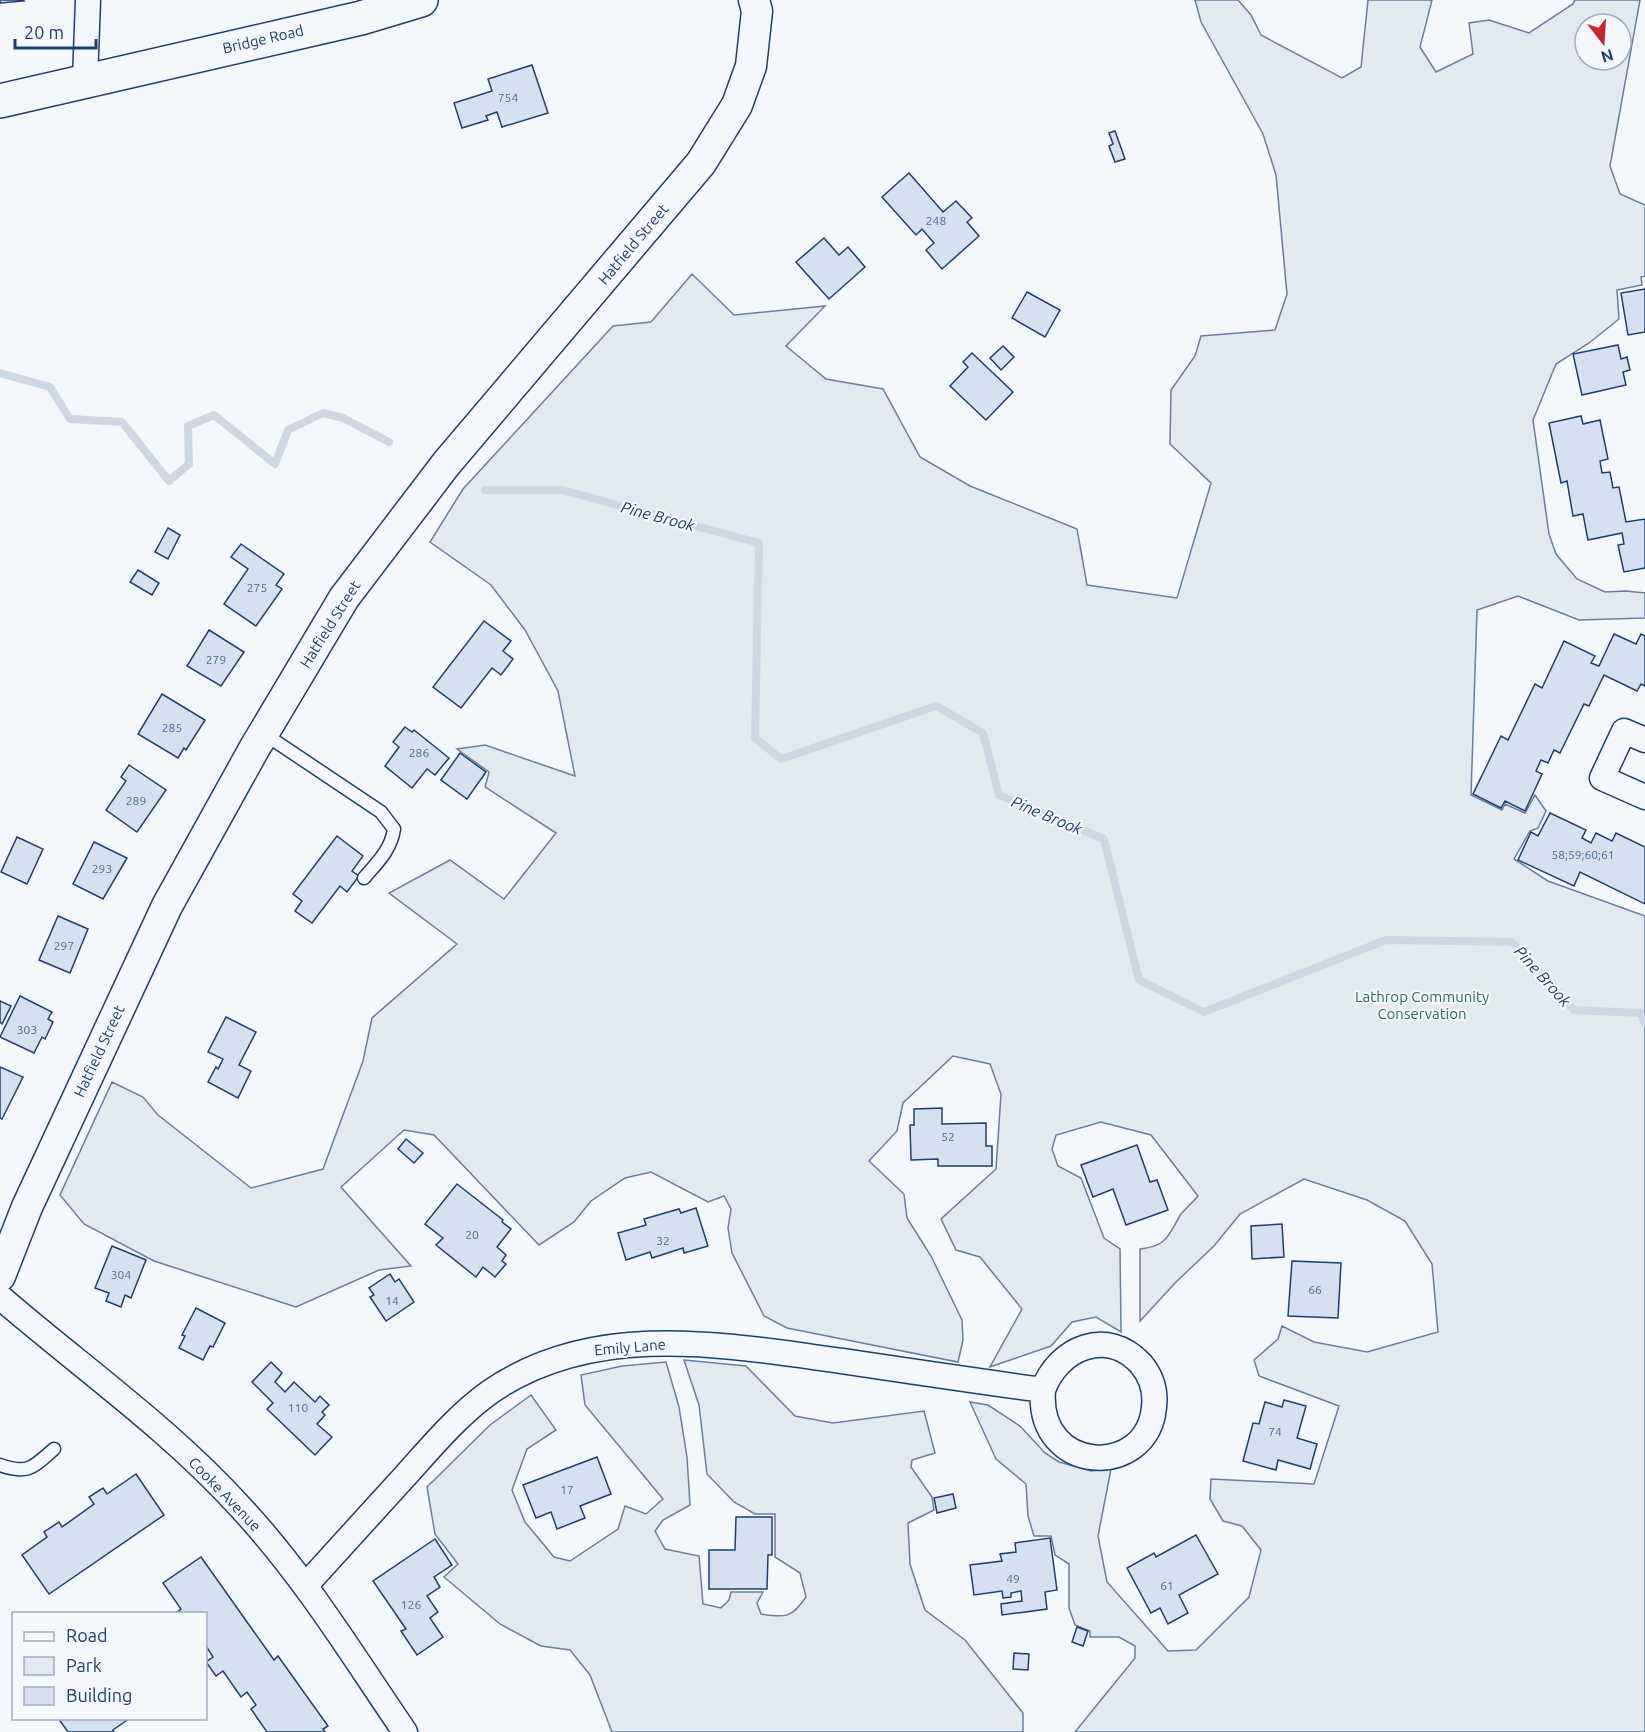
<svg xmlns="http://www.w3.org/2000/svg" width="1645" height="1732" font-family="Ubuntu,sans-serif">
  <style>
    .green { fill: #e3e9f0; stroke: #687fa3; stroke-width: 1.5; fill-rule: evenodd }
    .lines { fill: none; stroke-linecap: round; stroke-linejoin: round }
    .stream { stroke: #cfd7e4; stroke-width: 8 }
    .building { fill: #d5e0f0; stroke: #1d3f73; stroke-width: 1.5 }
    .service-casing { stroke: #1d3f73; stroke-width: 15 }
    .minor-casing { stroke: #1d3f73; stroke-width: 27 }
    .tertiary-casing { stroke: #1d3f73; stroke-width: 33 }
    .primary-casing { stroke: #1d3f73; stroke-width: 36 }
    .service { stroke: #f4f7fb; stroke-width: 12 }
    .minor { stroke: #f4f7fb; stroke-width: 24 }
    .tertiary { stroke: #f4f7fb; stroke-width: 30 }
    .primary { stroke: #f4f7fb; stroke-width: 33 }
    .labels { text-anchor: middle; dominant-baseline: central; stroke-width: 4.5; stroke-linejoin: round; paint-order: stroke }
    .number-label { font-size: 12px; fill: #4b6792 }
    .street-label { font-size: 15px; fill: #1d3f73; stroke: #f4f7fb }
    .park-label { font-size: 15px; fill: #2c6c60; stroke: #f4f7fb }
    .water-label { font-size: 16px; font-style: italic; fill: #1d3f73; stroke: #f4f7fb }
  </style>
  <rect width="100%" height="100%" fill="#f4f7fb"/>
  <!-- green -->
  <g class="green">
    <path d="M1195,0H1238L1251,15L1261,35L1342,78L1361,67L1368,0H1432L1420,47L1436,72L1473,54L1469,23L1489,20L1529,33L1573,4L1575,0H1640L1610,166L1620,194L1645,205V276L1641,277L1642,285L1617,290L1619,319L1589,343L1556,364L1533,420L1549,534L1556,554L1577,579L1605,592L1626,591L1645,593V618L1579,620L1518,596L1477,610L1471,795L1502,810L1505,804L1525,813L1535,795L1546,811L1538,828L1530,831L1514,859L1548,881L1645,916V1732H1075L1135,1658V1646L1119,1637H1090V1631L1075,1625L1069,1608V1564L1055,1555L1051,1536H1034L1028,1516L1026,1484L996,1459L970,1402L988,1405L1020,1426L1045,1453L1059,1462L1091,1471L1111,1469L1098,1536L1107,1582L1168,1651L1196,1650L1249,1597L1261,1550L1242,1526L1223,1521L1210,1499L1211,1479L1314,1484L1339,1406L1259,1376L1254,1360L1278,1339L1282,1326L1314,1342L1367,1352L1438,1332L1432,1264L1405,1221L1367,1200L1304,1179L1240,1214L1214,1246L1176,1282L1140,1321V1249C1168,1246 1168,1235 1181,1214C1186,1208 1193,1202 1198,1196L1151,1135L1101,1122L1056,1135L1052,1149L1058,1166L1081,1178L1104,1238L1120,1249L1121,1332L1096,1317L1072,1322L1051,1346L990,1367L1022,1309L980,1257L956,1250L941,1219L996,1169L1001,1094L990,1064L953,1056L903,1103L897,1131L869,1161L904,1194L907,1218L931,1256L962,1320L963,1340L958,1362L787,1328L764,1316L732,1253L728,1228L731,1209L724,1196L708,1202L651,1172L625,1178L591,1201L574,1222L539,1245L434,1135L404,1130L341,1187L411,1266L379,1270L296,1307L154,1261L84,1224L60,1195L112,1082L143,1097L158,1115L251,1188L323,1169L363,1061L372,1018L457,944L389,893L450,860L504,899L556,833L485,787L489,772L457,749L485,745L575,776L558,691L525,630L491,585L430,542L463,489L613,326L651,322L692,274L734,315L825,306L786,346L826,379L883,389L920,457L970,486L1077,529L1087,585L1177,598L1211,483L1170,444L1171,390L1195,356L1201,336L1275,330L1287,294L1276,175L1263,134L1201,22ZM1585,24H1621V60H1585Z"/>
    <path d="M684,1360L746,1366L795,1416L833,1423L924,1411L935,1453L912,1460L911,1467L932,1497L934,1510L908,1523L910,1564L925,1610L965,1640L1023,1713V1732H612L590,1675L570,1650L541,1646L500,1624L444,1577L458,1564L435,1534L427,1487L490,1425L531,1395L556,1430L527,1449L512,1490L525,1522L554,1557L570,1561L618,1529L625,1506L646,1514L663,1499L585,1405L581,1375L622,1366L666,1362L679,1407L687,1457L690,1505L663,1520L655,1531L665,1549L699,1556L703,1604L721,1608L729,1600L731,1592H763L757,1603L761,1614C785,1618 792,1618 806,1597L800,1573L775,1557V1514H755L734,1502L707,1474L699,1405Z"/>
  </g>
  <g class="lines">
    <!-- stream -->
    <g class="stream">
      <path d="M0,373L50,387L70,419L122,422L169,481L189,464L188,426L214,415L275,464L288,430L323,413L343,418L389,442"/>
      <path d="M485,490H562L759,543L755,738L781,759L936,706L983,733L999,795L1104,839L1139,980L1204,1012L1386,940L1512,942L1574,1010L1640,1013L1645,1023"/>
    </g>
  </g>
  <!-- building -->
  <g class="building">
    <path d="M0,0H23L24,1L0,3Z"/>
    <path d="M532,65L548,113L502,127L497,112L486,116L488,120L462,128L454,103L492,91L488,79Z"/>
    <path d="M1115,131L1125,159L1115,162L1109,146L1113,144L1109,133Z"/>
    <path d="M909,173L943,212L956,201L972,218L967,222L979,236L942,269L926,250L934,243L922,229L916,235L882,197Z"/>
    <path d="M824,238L839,255L848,247L865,267L829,299L796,262Z"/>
    <path d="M1645,289V332L1628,335L1621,293Z"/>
    <path d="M1027,292L1060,310L1045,337L1012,318Z"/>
    <path d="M1618,345L1621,359L1627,357L1630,370L1623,372L1626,385L1582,395L1573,354Z"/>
    <path d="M1003,346L1014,357L1001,370L990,358Z"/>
    <path d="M972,353L1013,392L986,420L950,386L968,367L963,362Z"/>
    <path d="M1581,416L1583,424L1600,420L1608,459L1600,461L1602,473L1610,472L1613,488L1619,487L1626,522L1645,519V568L1624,572L1618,545L1624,544L1622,533L1588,540L1583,514L1573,516L1567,481L1561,483L1549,423Z"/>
    <path d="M168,528L180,535L168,559L155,552Z"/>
    <path d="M241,544L284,574L276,585L282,589L256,626L224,604L248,569L231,557Z"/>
    <path d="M138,570L159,583L152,595L130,582Z"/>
    <path d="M484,621L511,641L503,651L513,659L501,675L492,668L461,708L433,687Z"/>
    <path d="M209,630L244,652L221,686L187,666Z"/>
    <path d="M1614,634L1636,644L1641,634L1645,636V686L1641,684L1637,691L1604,675L1589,706L1584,704L1560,753L1554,750L1548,763L1541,760L1536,771L1542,774L1525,811L1505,801L1501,808L1473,794L1501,736L1508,740L1535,684L1542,688L1564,641L1595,656L1591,663L1599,666Z"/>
    <path d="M162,694L205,720L186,750L184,748L178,758L138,734Z"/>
    <path d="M405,727L412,732L414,730L449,758L435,775L427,769L412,788L385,766L399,747L393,742Z"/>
    <path d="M460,753L486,772L467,799L441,780Z"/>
    <path d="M129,765L166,790L137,832L106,810L126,781L121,777Z"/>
    <path d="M1550,813L1586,830L1582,838L1591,843L1596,833L1612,841L1616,833L1645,847V904L1580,872L1574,886L1518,860L1531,832L1538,836Z"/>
    <path d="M337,836L363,856L352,871L359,876L347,892L340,886L312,923L295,911L302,901L293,894Z"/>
    <path d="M17,837L43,849L27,884L1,872Z"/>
    <path d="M94,842L127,858L103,899L73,884Z"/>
    <path d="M58,916L88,929L70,973L39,960Z"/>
    <path d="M20,996L52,1012L48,1019L53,1022L45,1039L42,1037L34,1053L0,1037Z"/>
    <path d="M0,1001L11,1006L2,1024L0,1022Z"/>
    <path d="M226,1017L256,1032L239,1065L251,1071L238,1098L208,1082L216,1067L218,1069L223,1059L208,1052Z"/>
    <path d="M0,1067L23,1077L2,1119L0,1118Z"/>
    <path d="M942,1108V1124L986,1123V1146H992V1166H938V1159L911,1160L910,1125H914V1109Z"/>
    <path d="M406,1139L423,1153L414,1163L398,1149Z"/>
    <path d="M1137,1145L1150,1182L1157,1180L1168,1210L1126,1225L1113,1189L1093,1197L1081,1165Z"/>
    <path d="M457,1184L503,1220L502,1222L511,1229L497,1247L506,1255L502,1261L506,1264L495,1277L483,1267L476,1277L436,1245L443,1238L425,1224Z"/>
    <path d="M696,1208L708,1246L684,1253L683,1248L652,1258L650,1252L626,1260L618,1233L646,1225L644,1219L679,1209L681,1213Z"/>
    <path d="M1282,1224L1284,1257L1252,1259L1251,1226Z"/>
    <path d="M112,1246L146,1260L131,1298L125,1295L121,1307L106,1301L109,1293L95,1288Z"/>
    <path d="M1292,1261L1341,1263L1338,1318L1288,1316Z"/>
    <path d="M390,1274L395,1282L399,1279L414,1302L386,1321L370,1297L374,1295L369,1288Z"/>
    <path d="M196,1308L225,1323L213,1347L210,1346L203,1360L179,1348L185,1336L182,1335Z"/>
    <path d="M271,1362L282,1373L275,1382L285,1392L294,1382L315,1402L320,1396L329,1405L322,1412L325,1415L317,1424L332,1437L315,1455L267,1409L273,1403L252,1382Z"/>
    <path d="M1284,1400L1306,1406L1297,1438L1317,1444L1310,1469L1278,1460L1276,1470L1243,1461L1253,1423L1259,1424L1265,1402L1282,1407Z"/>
    <path d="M597,1457L611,1494L580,1506L585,1518L557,1529L551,1512L536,1518L523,1485Z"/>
    <path d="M136,1474L164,1515L49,1594L22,1555L47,1537L44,1532L59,1522L62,1527L94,1504L89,1497L103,1488L107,1494Z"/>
    <path d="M953,1494L956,1508L937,1513L934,1498Z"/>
    <path d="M736,1517H772V1555H768L767,1589H709V1550H735Z"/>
    <path d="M1196,1535L1218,1574L1179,1595L1188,1613L1168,1624L1160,1608L1151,1613L1127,1568L1154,1553L1156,1557Z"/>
    <path d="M1050,1538L1057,1590L1045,1592L1047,1609L1002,1615L1001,1604L1022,1601L1021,1591L1011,1593V1597L1003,1598L1002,1591L974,1595L970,1565L1002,1561L1000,1554L1016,1552L1015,1543Z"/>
    <path d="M435,1539L452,1565L434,1577L440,1587L427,1596L438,1612L430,1618L443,1637L417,1655L401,1631L406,1629L373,1581Z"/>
    <path d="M201,1557L274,1660L278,1656L328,1726L323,1729L325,1732H267L251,1709L256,1705L247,1692L241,1697L223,1671L216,1676L206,1662L213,1657L206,1646V1614H175L181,1609L163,1583Z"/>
    <path d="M1077,1627L1088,1631L1083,1646L1072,1642Z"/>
    <path d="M1014,1653L1029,1654L1028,1670L1013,1669Z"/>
    <path d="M58,1718H130L113,1730L114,1732H68Z"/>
  </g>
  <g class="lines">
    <defs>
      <g id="service">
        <path d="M263,733L381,812L394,829C391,850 377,863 364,878"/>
        <path d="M0,1465C29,1475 33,1467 54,1449"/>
      </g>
      <g id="minor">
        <path d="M85,80L88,0"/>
        <path d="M1645,740L1624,731L1602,778L1645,797"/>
        <path d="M0,1297C81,1367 170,1429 242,1509C305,1577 353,1656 405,1732"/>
        <path d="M306,1585C340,1548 373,1511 406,1475C433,1445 458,1415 490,1392C594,1320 725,1345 842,1361C909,1371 976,1381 1043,1390C1036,1475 1148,1479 1154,1407C1156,1391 1151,1376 1141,1364C1107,1327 1058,1348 1043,1390"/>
      </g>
      <path id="tertiary" d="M0,1276L27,1207L167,906L254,749L344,598L446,464L701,163L737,105L751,66L757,11L754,0"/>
      <path id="primary" d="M0,101L361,18L421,0"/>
    </defs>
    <!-- service casing -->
    <use href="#service" class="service-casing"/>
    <!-- minor casing -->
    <use href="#minor" class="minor-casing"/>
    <!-- tertiary casing -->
    <use href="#tertiary" class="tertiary-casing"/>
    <!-- primary casing -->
    <use href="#primary" class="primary-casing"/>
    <!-- service -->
    <use href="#service" class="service"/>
    <!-- minor -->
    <use href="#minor" class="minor"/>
    <!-- tertiary -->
    <use href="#tertiary" class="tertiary"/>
    <!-- primary -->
    <use href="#primary" class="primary"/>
  </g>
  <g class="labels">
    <!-- number labels -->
    <g class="number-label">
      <text x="508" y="97">754</text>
      <text x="936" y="220">248</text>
      <text x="257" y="587">275</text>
      <text x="216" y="659">279</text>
      <text x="172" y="727">285</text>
      <text x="419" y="752">286</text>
      <text x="136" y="800">289</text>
      <text x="1583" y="854">58;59;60;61</text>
      <text x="102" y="868">293</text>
      <text x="64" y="945">297</text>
      <text x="27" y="1029">303</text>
      <text x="948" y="1136">52</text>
      <text x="472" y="1234">20</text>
      <text x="663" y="1240">32</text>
      <text x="121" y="1274">304</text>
      <text x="1315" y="1289">66</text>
      <text x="392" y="1300">14</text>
      <text x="298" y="1407">110</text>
      <text x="1275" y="1431">74</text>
      <text x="567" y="1489">17</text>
      <text x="1013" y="1578">49</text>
      <text x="1167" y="1585">61</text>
      <text x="411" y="1604">126</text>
    </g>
    <!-- street labels -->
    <g class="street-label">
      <text transform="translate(263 39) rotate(-13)">Bridge Road</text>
      <text transform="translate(633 244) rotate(-50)">Hatfield Street</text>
      <text transform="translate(330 624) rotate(-58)">Hatfield Street</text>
      <text transform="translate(99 1051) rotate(-65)">Hatfield Street</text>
      <text transform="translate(630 1347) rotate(-5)">Emily Lane</text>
      <text transform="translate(225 1494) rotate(46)">Cooke Avenue</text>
    </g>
    <!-- park labels -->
    <g class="park-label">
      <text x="1422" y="996">Lathrop Community<tspan x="1422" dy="17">Conservation</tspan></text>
    </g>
    <!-- water labels -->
    <g class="water-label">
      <text transform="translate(658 516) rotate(15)">Pine Brook</text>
      <text transform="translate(1047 815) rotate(23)">Pine Brook</text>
      <text transform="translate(1543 976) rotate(48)">Pine Brook</text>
    </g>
  </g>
  <!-- legend -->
  <rect x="12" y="1612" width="195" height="108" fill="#f4f7fb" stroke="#9eadc5" stroke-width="1.5"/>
  <rect x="24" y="1632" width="30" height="9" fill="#f4f7fb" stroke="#9eadc5" stroke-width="1.5"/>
  <text x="66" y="1642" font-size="18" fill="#1d3f73">Road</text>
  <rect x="24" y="1657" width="30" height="18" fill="#e3e9f0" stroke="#9eadc5" stroke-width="1.5"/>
  <text x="66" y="1672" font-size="18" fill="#1d3f73">Park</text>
  <rect x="24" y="1687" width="30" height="18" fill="#d5e0f0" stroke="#9eadc5" stroke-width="1.5"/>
  <text x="66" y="1702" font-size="18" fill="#1d3f73">Building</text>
  <!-- north arrow -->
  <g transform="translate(1603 42) rotate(163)"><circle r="28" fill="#f4f7fb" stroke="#9eadc5" stroke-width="1.5"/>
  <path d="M0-4.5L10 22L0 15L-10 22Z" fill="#c62828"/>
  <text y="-9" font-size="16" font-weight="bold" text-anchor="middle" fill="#1d3f73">N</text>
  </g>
  <!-- scale -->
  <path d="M15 39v9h81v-9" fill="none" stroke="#1d3f73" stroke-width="3"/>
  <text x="24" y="39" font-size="18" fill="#1d3f73" stroke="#f4f7fb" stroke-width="4.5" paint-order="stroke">20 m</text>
</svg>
